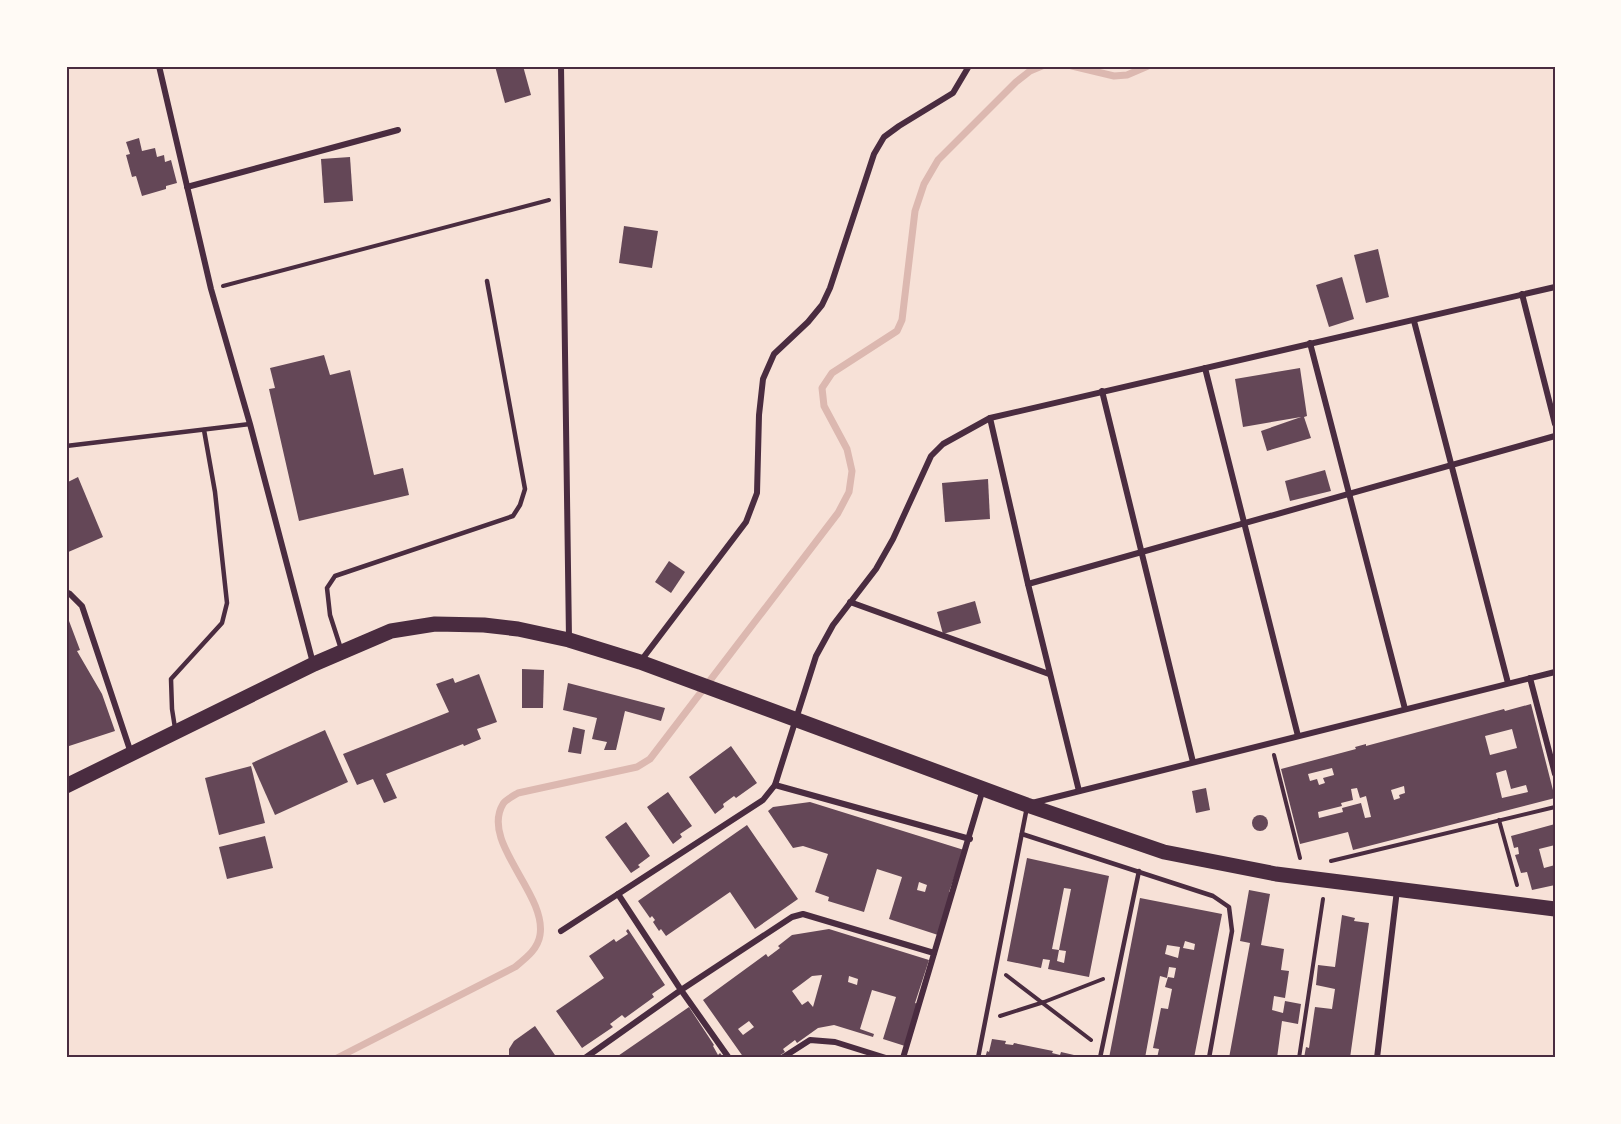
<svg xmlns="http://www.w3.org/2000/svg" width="1621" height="1124" font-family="Figtree,sans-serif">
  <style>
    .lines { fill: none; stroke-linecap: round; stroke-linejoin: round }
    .stream { stroke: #dcb8b0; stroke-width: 7 }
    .building { fill: #644757; fill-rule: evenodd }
    .path { stroke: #4a2c40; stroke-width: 4 }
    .service { stroke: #4a2c40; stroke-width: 4.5 }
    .minor { stroke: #4a2c40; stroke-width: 6 }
    .primary { stroke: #4a2c40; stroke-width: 15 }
    .neatline { fill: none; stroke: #4a2c40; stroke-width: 2 }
  </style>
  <rect width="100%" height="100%" fill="#f7e1d7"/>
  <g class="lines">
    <!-- stream -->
    <g class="stream">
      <path d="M1072,66L1114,76L1127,75L1148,66"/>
      <path d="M337,1058L515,967C526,958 538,949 540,935C547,894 480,842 503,804C505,800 513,796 518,793L637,767L650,759L838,513L849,492L852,471L847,449L824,406L822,388L832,373L897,331L902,320L915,211L924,184L938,160L1016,82L1030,71L1042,66"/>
    </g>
  </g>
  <!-- building -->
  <g class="building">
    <path d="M495,66H523L531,95L505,103Z"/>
    <path d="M139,138L142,151L155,148L157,157L164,155L165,162L171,160L177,183L166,186V189L142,196L136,176L132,177L126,155L130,154L126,142Z"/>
    <path d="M350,157L353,201L324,203L321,159Z"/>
    <path d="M624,226L658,231L652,268L619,263Z"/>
    <path d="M1378,249L1389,297L1366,303L1354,255Z"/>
    <path d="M1342,277L1354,319L1329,327L1316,285Z"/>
    <path d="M324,355L330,375L350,370L374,475L403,468L409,495L299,521L269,389L275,388L270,368Z"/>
    <path d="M1300,368L1307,416L1304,417L1311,438L1267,451L1261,431L1301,417L1243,427L1235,379Z"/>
    <path d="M1325,470L1331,491L1290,501L1285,481Z"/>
    <path d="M78,477L103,537L66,553V483Z"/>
    <path d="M988,479L990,519L945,522L942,483Z"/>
    <path d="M669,561L685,572L671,593L655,582Z"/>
    <path d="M975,601L981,623L943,634L937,612Z"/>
    <path d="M66,613L80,650L77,651L102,694L115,731L66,747Z"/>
    <path d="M522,669L544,670L543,708H522Z"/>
    <path d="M479,674L497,722L477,729L481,739L464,746L463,744L386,774L397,798L384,803L373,779L357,785L343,754L449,712L436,684L453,678L455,683Z"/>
    <path d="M568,683L665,708L661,721L625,711L616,750H604L607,742L592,739L597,718L563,710Z"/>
    <path d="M1531,704L1555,798L1353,850L1348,832L1300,844L1281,769L1356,749L1355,747L1366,744V746L1504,709L1505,711ZM1512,729L1517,748L1490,755L1485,736ZM1332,768L1334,775L1323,778L1325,783L1319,785L1317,779L1310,781L1308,774ZM1506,770L1511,789L1526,785L1528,792L1502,798L1496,773ZM1404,786L1405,793L1399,795L1400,798L1394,800L1391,790ZM1357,788L1360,798L1366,796L1371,817L1365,818L1361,803L1342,808L1343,812L1319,818L1318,812L1342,806L1341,803L1353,800L1351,789Z"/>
    <path d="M573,727L585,730L581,754L568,752Z"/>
    <path d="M325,730L348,782L275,815L252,763Z"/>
    <path d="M731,746L757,783L736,798L734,796L723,804L724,807L715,814L689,777Z"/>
    <path d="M251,766L265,823L219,835L205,778Z"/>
    <path d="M1206,788L1210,810L1196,813L1192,791Z"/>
    <path d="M668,792L692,826L680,834L682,837L673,844L647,807Z"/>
    <path d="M810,802L964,850L949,892L951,893L938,935L889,919L902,877L877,869L864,912L828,901L829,897L815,892L828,854L803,846L793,848L768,811L773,807ZM919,882L927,885L925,892L917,890Z"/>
    <circle cx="1260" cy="823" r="8"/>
    <path d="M626,822L650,856L638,865L640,867L631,873L605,837Z"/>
    <path d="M1555,824V845L1539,849L1544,868L1555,865V885L1532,890L1527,872L1521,873L1515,855L1519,854L1518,847L1514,848L1511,836Z"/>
    <path d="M747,825L798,899L755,929L730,892L666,936L661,929L659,931L653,922L655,920L652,916L650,918L638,901Z"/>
    <path d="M265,836L273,868L227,879L219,847Z"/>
    <path d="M1027,858L1109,876L1089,977L1048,969L1050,960L1043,959L1041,968L1007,961ZM1064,888L1071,889L1059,950L1052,949ZM1059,950L1066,951L1064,963L1057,961Z"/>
    <path d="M1249,890L1270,894L1261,945L1284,949L1281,970L1289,971L1285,998L1274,996L1272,1010L1283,1013L1285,1001L1301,1004L1298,1024L1282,1021L1277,1058H1229L1250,943L1240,941Z"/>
    <path d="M1140,898L1222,914L1194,1058H1157L1159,1049L1153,1048L1161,1008L1168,1009L1172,989L1165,987L1168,977L1174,978L1176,968L1169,967L1167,978L1160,976L1145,1058H1109ZM1185,941L1195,944L1194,950L1183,948ZM1167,945L1180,947L1178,958L1165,954Z"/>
    <path d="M1342,915L1355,918L1354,921L1369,923L1350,1058H1304L1306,1047L1309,1048L1315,1007L1332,1009L1335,989L1316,985L1318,965L1335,967Z"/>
    <path d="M628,929L665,985L652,994L654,997L625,1018L622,1015L610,1024L613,1027L582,1048L556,1011L604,978L589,956L614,939L616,942L628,934L626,931Z"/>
    <path d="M829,929L929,960L915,1003L918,1004L905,1046L883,1039L896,997L872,990L860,1029L874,1034L873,1037L834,1025L818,1028L797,1043L795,1040L783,1049L785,1052L776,1058H744L703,1000L766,954L768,957L780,948L778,946L792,935ZM822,975L813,1007L808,1001L802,1005L792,991L812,976ZM849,976L858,979L857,985L848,982ZM749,1021L754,1027L743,1035L738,1029Z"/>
    <path d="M689,1007L714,1045L713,1046L718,1055L720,1053L724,1058H615Z"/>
    <path d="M535,1026L557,1058H509V1049L514,1041Z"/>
    <path d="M992,1039L1006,1041L1005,1044L1013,1045L1014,1043L1053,1051L1052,1053L1060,1055L1061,1052L1074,1055L1073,1058H985L987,1051L989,1052Z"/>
  </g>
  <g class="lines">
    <!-- path -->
    <g class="path">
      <path d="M223,286L549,200"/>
      <path d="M1274,755L1300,858"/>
      <path d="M1499,820L1517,885"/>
      <path d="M1331,861L1555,807"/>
      <path d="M1006,975L1091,1040"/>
      <path d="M1000,1016L1044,1002L1103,979"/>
      <path d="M1299,1058L1323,899"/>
    </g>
    <!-- service -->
    <g class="service">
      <path d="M66,446L250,424"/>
      <path d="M341,649L330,615L327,588L335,576L513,516L520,505L525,489L487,281"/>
      <path d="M175,728L172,709L171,679L222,623L227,603L215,492L204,430"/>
      <path d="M1022,834L1213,896L1229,907L1232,931L1209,1058"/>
      <path d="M978,1058L1027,807"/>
      <path d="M1100,1058L1139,871"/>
    </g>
    <!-- minor -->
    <g class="minor">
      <path d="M159,66L211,289L250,424L313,663"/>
      <path d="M561,66L569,639"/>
      <path d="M187,187L398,130"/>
      <path d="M1522,294L1555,424"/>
      <path d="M1414,321L1508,683"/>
      <path d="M1310,343L1405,709"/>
      <path d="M1205,368L1298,736"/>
      <path d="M1102,391L1193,762"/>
      <path d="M990,418L1028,584L1079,791"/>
      <path d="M1028,584L1555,436"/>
      <path d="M66,592L70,594L82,606L131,753"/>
      <path d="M850,602L1049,674"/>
      <path d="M640,662L746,522L757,493L759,415L763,379L774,354L808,322L822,305L830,288L874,154L884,137L899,126L953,93L969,66"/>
      <path d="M1530,678L1555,774"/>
      <path d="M775,785L970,839"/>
      <path d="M1032,803L1555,672"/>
      <path d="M618,894L681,990L729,1058"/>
      <path d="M561,931L763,800L775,785L816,656L833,625L876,569L893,539L931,456L943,444L990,418L1555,287"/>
      <path d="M585,1058L681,990L792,917L803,914L934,953"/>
      <path d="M782,1058L810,1040L835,1042L886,1058"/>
      <path d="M903,1058L983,789"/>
      <path d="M1377,1058L1397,890"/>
    </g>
    <!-- primary -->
    <path class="primary" d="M66,786L314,664L391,631L435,624L484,625L518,629L569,640L640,662L1027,805L1164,852L1276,874L1555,909"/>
  </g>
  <!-- border -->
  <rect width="1621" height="1124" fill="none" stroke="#fffaf5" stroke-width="135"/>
  <rect x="68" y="68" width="1486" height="988" class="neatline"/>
</svg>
